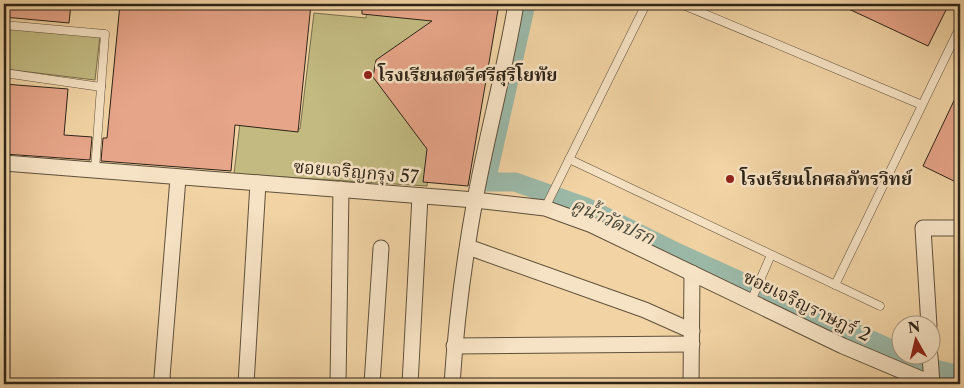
<svg xmlns="http://www.w3.org/2000/svg" width="964" height="388" font-family="'Libre Caslon Text','Noto Serif Thai',serif">
  <style>
    .green { fill: #c2ba81; stroke: #786f4c }
    .lines { fill: none; stroke-linecap: round; stroke-linejoin: round }
    .canal { stroke: #9bb8a7; stroke-width: 19 }
    .building { fill: #e6a488; stroke: #2e2418 }
    .lane-casing { stroke: #5f503b; stroke-width: 9 }
    .street-casing { stroke: #5f503b; stroke-width: 17 }
    .lane { stroke: #f6e2c4; stroke-width: 8 }
    .street { stroke: #f6e2c4; stroke-width: 15 }
    .poi-dot { fill: #8f2418; stroke: #f6e2c4; stroke-width: 2 }
    .labels { text-anchor: middle; dominant-baseline: central; stroke-width: 5; stroke-linejoin: round; paint-order: stroke }
    .poi-label { font-size: 18px; font-weight: bold; fill: #2e2418; stroke: #f6e2c4; text-anchor: start }
    .street-label { font-size: 18px; fill: #2e2418; stroke: #f6e2c4 }
    .water-label { font-size: 19px; font-style: italic; fill: #49493c; stroke: #f6e2c4 }
  </style>
  <rect width="100%" height="100%" fill="#f1d3a4"/>
  <filter id="stains"><feTurbulence type="fractalNoise" baseFrequency=".004" numOctaves="4"/><feColorMatrix values="0 0 0 0 .2 0 0 0 0 .09 0 0 0 0 .02 0 0 0 .5 -.17"/></filter>
  <radialGradient id="worn" r=".72"><stop offset=".6" stop-color="#630" stop-opacity="0"/><stop offset="1" stop-color="#630" stop-opacity=".3"/></radialGradient>
  <!-- green -->
  <g class="green">
    <path d="M367,8L445,19L427,186L234,174L240,123L300,129L314,13L366,18Z"/>
    <path d="M4,28L100,36L95,80L4,69Z"/>
  </g>
  <g class="lines">
    <!-- canal -->
    <g class="canal">
      <path d="M526,4L486,182H515L586,207L676,252L902,354"/>
      <path d="M906,356L935,369L960,375"/>
    </g>
  </g>
  <!-- building -->
  <g class="building">
    <path d="M4,4H71L69,23L4,17Z"/>
    <path d="M120,4H311L298,132L235,125L231,171L101,161L103,138H107Z"/>
    <path d="M362,4H499L468,186L423,182L427,149L373,77L376,60L432,21L362,14Z"/>
    <path d="M838,4H949L928,46Z"/>
    <path d="M4,84L68,89L64,135L92,137L90,160L4,154Z"/>
    <path d="M960,88V184L923,166Z"/>
  </g>
  <g class="lines">
    <defs>
      <g id="lane">
        <path d="M681,4L922,105"/>
        <path d="M4,25L105,34L101,87"/>
        <path d="M4,73L101,87L95,170"/>
        <path d="M569,159L880,306"/>
        <path d="M545,208L646,4"/>
        <path d="M835,285L960,27"/>
        <path d="M751,301L771,255"/>
      </g>
      <g id="street">
        <path d="M4,163L475,200L545,208L592,225L843,346L933,384"/>
        <path d="M468,247L645,310L692,331"/>
        <path d="M929,326L923,228H960"/>
        <path d="M454,346L692,344"/>
        <path d="M930,356L932,384"/>
        <path d="M164,384L162,377L178,178"/>
        <path d="M246,384L258,183"/>
        <path d="M338,384L341,189"/>
        <path d="M372,384L381,248"/>
        <path d="M410,384L420,196"/>
        <path d="M452,384C456,323 464,261 475,200C487,134 505,70 516,4"/>
        <path d="M691,384L692,273"/>
      </g>
    </defs>
    <!-- lane casing -->
    <use href="#lane" class="lane-casing"/>
    <!-- street casing -->
    <use href="#street" class="street-casing"/>
    <!-- lane -->
    <use href="#lane" class="lane"/>
    <!-- street -->
    <use href="#street" class="street"/>
  </g>
  <!-- markers -->
  <g class="poi-dot">
    <circle cx="368" cy="75" r="5"/>
    <circle cx="730" cy="179" r="5"/>
  </g>
  <g class="labels">
    <!-- poi labels -->
    <g class="poi-label">
      <text x="378" y="75">โรงเรียนสตรีศรีสุริโยทัย</text>
      <text x="740" y="179">โรงเรียนโกศลภัทรวิทย์</text>
    </g>
    <!-- street labels -->
    <g class="street-label">
      <text transform="translate(356 172) rotate(5)">ซอยเจริญกรุง 57</text>
      <text transform="translate(807 306) rotate(26)">ซอยเจริญราษฎร์ 2</text>
    </g>
    <!-- water labels -->
    <g class="water-label">
      <text transform="translate(613 221) rotate(24)">คูน้ำวัดปรก</text>
    </g>
  </g>
  <!-- margin -->
  <rect width="964" height="388" fill="none" stroke="#f1d3a4" stroke-width="20"/>
  <rect x="5" y="5" width="954" height="378" fill="none" stroke="#2e2418" stroke-width="2.5"/>
  <rect x="10" y="10" width="944" height="368" fill="none" stroke="#2e2418"/>
  <!-- north arrow -->
  <g transform="translate(916 340) rotate(352)"><circle r="24" fill="#f6e2c4" stroke="#a6967f"/>
  <path d="M0-4L9 19L0 12L-9 19Z" fill="#8f2418"/>
  <text y="-8" font-size="14" font-weight="bold" text-anchor="middle" fill="#2e2418">N</text>
  </g>
  <rect width="100%" height="100%" filter="url(#stains)"/>
  <rect width="100%" height="100%" fill="url(#worn)"/>
</svg>
